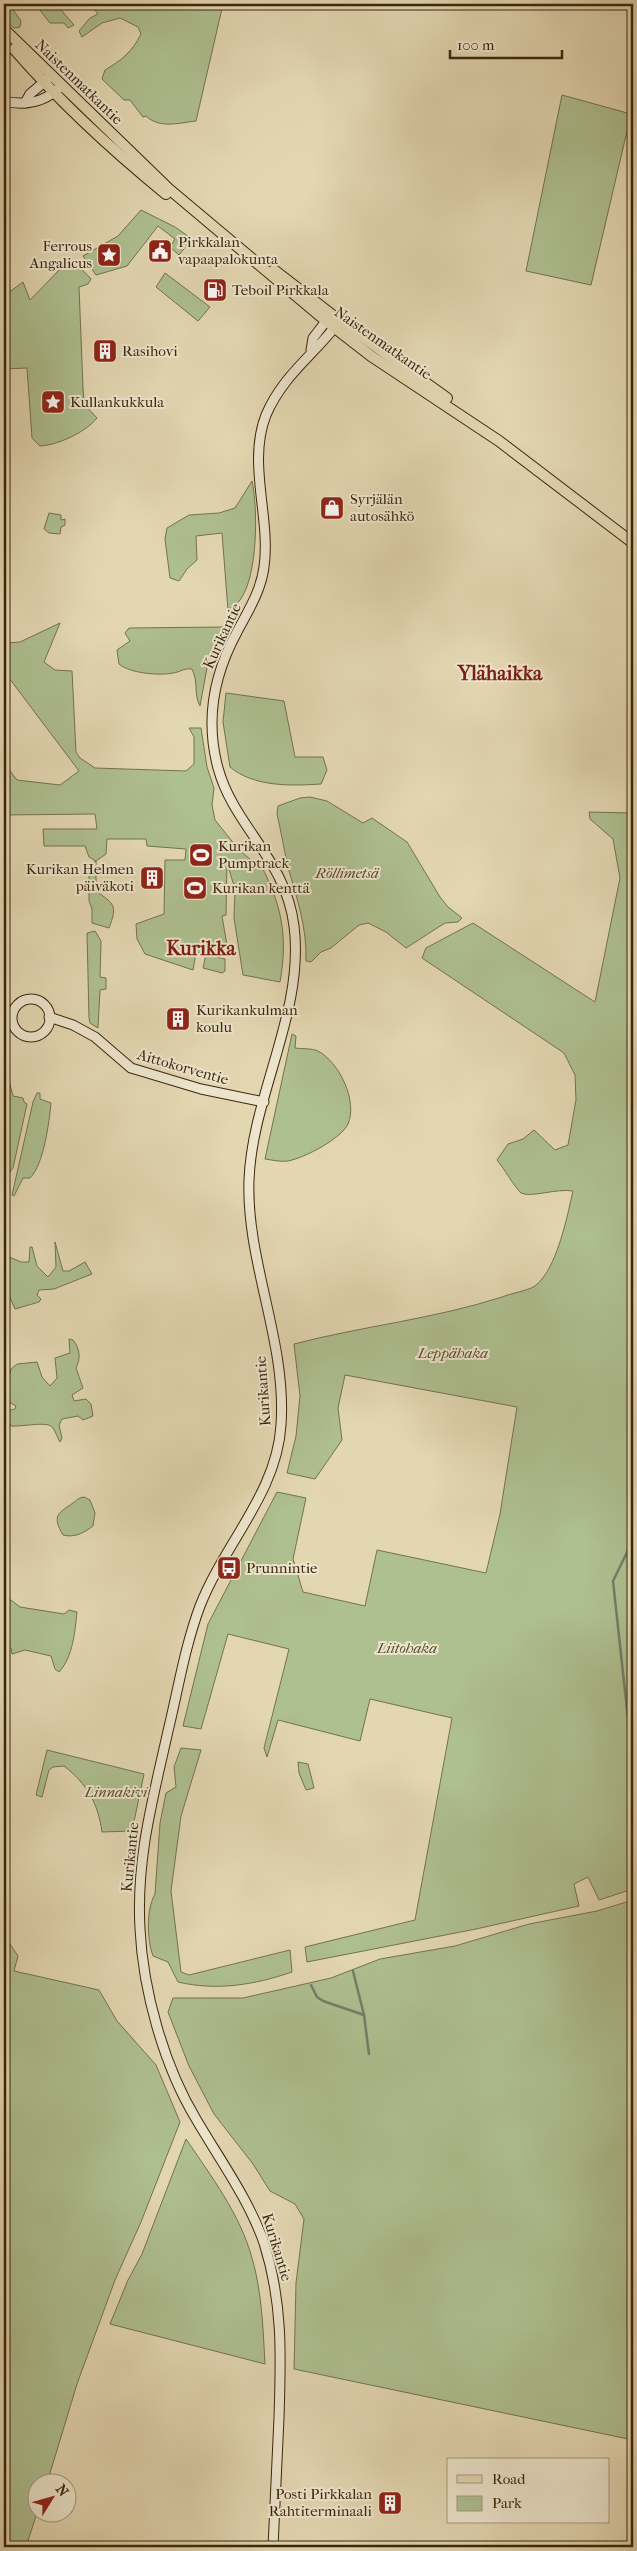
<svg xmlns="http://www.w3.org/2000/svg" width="637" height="2551" font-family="'IM FELL French Canon',serif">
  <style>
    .green { fill: #aebf90; stroke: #74724e }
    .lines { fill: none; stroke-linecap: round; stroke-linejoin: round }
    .stream { stroke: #727f68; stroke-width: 2.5 }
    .secondary-casing { stroke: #3a260b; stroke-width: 11 }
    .primary-casing { stroke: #3a260b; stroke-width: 12 }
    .secondary { stroke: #ede5cd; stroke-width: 9 }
    .primary { stroke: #e3d7b2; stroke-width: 10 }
    .labels { text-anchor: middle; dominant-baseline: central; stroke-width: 4; stroke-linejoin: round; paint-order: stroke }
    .street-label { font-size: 15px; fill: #3a260b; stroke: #ede5cd }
    .poi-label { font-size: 15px; fill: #3a260b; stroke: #ede5cd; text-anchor: start }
    .park-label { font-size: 15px; font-style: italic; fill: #574c2c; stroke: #ede5cd }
    .district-label { font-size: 20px; font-weight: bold; fill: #7a1f14; stroke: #ede5cd }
  </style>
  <rect width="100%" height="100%" fill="#e3d7b2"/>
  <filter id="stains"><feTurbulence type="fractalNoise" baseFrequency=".004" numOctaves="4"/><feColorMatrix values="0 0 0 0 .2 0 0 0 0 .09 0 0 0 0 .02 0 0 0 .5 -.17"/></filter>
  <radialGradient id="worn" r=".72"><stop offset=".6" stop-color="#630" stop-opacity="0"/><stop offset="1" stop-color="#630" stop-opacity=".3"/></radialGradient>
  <!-- green -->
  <g class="green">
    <path d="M4,4H9L21,21L20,27L14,28L4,20Z"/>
    <path d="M35,4H56L74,25L68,28L64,23H50Z"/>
    <path d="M90,4H223L196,121C178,123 160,129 146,116L143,117L130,100H124L102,79L105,70C122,60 132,52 141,34L138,27L120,18L102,23L82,37L79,31L90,18L98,14Z"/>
    <path d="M562,95L631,114L591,285L526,271Z"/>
    <path d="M141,210L175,227L192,239L179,255L170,247L175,239L158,226L127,266L96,275L83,256L118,236Z"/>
    <path d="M74,261L91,279L88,284L79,287L83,388L84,404L97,418C86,432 58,445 40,446L32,438L27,368L4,369V296L23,282L30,300L65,264Z"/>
    <path d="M165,273L210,307L198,321L156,287Z"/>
    <path d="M252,481C258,509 258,576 240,600C237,604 232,607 228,610L222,533L196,536L197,560L187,569L179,581L170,578L165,539L167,528L189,515L219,513L235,508Z"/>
    <path d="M49,513L61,515V520L65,519V525L61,527L60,534L49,533L44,529Z"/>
    <path d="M60,623L44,662L55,670L72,671L76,752L80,758L95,768L186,771L194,764V737L189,728H201L207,767L214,788L212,805L215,820L239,850L256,864L261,865C282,906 288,937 280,982L243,975L234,918L235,889L227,863L226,915L222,916L228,951L196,953L193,970L145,954L137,939L136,924L164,914L165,860H185L186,849L147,846L146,839H107L106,854L96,861V891C114,904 118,905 109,928L92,923V909L89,901V865L96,861L89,857L85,846H44L43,829H97L95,814L4,815V763L17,780L60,785L79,771L9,678L4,643L20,642Z"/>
    <path d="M223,627L224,631L209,657L200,706C193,692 199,683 192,669C183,668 181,672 173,673C159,676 129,673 119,664L117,650L130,641L125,633L129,628Z"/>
    <path d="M226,693L284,701L295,757H323L327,770L321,784C291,786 254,787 230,767L223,722Z"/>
    <path d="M310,797L327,801L363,823L372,818L407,842L440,897L448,907L462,918L458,922L445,923L406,948L386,932L368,923L359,925L331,948L321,952L311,962L306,961C307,927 297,899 288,867C284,849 281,831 277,814L278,806L300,798Z"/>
    <path d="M589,812L633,813V1889L599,1900L588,1877L574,1884L579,1906L476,1929L307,1962L305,1947L415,1920L452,1718L370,1699L360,1741L278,1720L267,1757L264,1748L289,1649L228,1634L201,1729L183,1726L208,1624L277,1492L306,1498L293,1559L303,1592L365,1606L377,1550L486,1573L500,1514L517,1407L345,1375L338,1408L342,1440L315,1479L287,1473L296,1436L300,1396L294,1344C363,1326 434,1319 502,1297C512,1293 527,1291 535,1286C557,1269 567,1217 573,1191C557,1188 531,1198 521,1193C516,1189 503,1167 497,1160L508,1144L523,1139L534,1130L555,1150L568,1145L576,1100L575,1075L564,1053L422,958L426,948L473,923L595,1002L620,878L613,839L590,819Z"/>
    <path d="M95,931L101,941L100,977L106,978V989L100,990L98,1028L90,1023L89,1018L87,933Z"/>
    <path d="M206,954L225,959V971L222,973L203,968Z"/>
    <path d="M292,1034L296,1036L295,1048C302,1049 311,1048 318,1051C339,1062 358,1101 348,1124C341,1139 304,1158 288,1161C280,1162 272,1160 265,1159Z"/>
    <path d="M4,1071L9,1081L13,1096L23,1098L24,1102L27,1104L13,1168L8,1174H4Z"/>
    <path d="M37,1093H40V1099L51,1103C49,1123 44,1164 30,1178H23L14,1196L12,1195L33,1102Z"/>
    <path d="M55,1242L63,1271H69L85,1262L92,1274L54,1289L39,1290L37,1295L41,1299L39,1302L15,1309L4,1284V1244L7,1256L21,1262H29L30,1247H32L37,1266L48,1277L56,1267Z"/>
    <path d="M69,1339L73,1340C80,1349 81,1358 76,1368L83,1388L72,1395L74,1401L86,1399L91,1404L93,1416L83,1420L78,1416L62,1419L59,1425L62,1438L60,1442C57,1437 55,1430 52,1427C47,1421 21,1427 11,1426L4,1412L15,1409L16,1406L4,1399L11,1369L17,1364L37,1362L42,1377L50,1386L57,1378L55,1358L70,1353Z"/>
    <path d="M84,1497L90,1500L95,1513L93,1526C84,1533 74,1538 63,1535C51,1515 59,1513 73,1503C77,1500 78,1498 84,1497Z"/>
    <path d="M4,1595L20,1607L64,1614L69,1610L77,1612C75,1631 73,1657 59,1672L55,1669L51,1656L25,1650L12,1654L11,1648L4,1646Z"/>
    <path d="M181,1748L201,1750L181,1816L171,1891L181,1972L189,1975L290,1950L292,1972C254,1985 217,1991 178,1982L168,1962L153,1956C147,1939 146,1910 155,1894L160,1823L166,1793L176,1787L174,1767Z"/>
    <path d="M47,1750L144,1774L132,1831L102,1832C98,1803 87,1784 64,1766L53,1767L49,1770L42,1797L36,1795Z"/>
    <path d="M298,1762L308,1764L314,1788L306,1790L299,1773Z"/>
    <path d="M633,1900V2440L294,2369L296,2283L304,2219L295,2204L270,2191L253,2164L214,2114L189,2066L168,2012L173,1998H243L331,1978L380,1959L455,1946L529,1924L597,1911Z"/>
    <path d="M4,1935L18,1956L14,1971L99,1990L117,2021L156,2065L180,2122L141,2222L115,2280L77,2384L47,2483L38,2484L37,2513L26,2547H4Z"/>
    <path d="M186,2139C211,2176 240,2214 252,2258C262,2292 263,2329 265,2364L110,2324L128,2280L142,2254Z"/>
  </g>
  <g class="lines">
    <!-- stream -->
    <g class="stream">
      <path d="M633,1540L613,1581L630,1737L633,1745"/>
      <path d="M353,1971L364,2015L369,2054"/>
      <path d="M311,1985L317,1997L323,2001L364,2015"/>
    </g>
    <defs>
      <g id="secondary">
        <path d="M4,101C25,106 43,103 59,88"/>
        <path d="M25,103L30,94L49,78"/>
        <path d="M311,350L313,338L330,316"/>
        <circle cx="31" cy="1018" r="19"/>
        <path d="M49,1017L73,1025L95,1037L131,1068L201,1089L264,1102"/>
        <path d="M273,2547C275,2504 277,2461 279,2418C281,2356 283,2303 264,2243C248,2198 220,2160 196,2119C164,2066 143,1991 140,1929C136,1858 153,1799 168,1731C178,1690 185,1646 200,1606C224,1544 277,1493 281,1425C287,1342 246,1262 249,1180C252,1096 305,1011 294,926C286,859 234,827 218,768C205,720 213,676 237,632C248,611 261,591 264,567C271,518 247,463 266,415C283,375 314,355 338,323"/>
      </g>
      <g id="primary">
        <path d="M4,29L169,189L326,321L371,356L499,441L633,543"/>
        <path d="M14,49C60,102 112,150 166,194"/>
        <path d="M274,270L340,321L447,398"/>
      </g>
    </defs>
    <!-- secondary casing -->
    <use href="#secondary" class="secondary-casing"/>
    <!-- primary casing -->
    <use href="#primary" class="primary-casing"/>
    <!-- secondary -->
    <use href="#secondary" class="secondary"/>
    <!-- primary -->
    <use href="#primary" class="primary"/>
  </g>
  <!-- icons -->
  <defs>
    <symbol id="civic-square" viewBox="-11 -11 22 22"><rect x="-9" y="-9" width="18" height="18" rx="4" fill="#8f2418" stroke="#ede5cd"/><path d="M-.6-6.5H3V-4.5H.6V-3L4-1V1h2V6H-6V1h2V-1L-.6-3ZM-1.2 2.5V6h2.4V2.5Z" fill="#fff"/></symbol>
    <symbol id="sight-square" viewBox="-11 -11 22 22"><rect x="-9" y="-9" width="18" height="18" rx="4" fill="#8f2418" stroke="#ede5cd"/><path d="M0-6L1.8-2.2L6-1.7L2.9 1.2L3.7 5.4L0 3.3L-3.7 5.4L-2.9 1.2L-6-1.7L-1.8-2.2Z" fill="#fff"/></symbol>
    <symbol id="fuel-square" viewBox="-11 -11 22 22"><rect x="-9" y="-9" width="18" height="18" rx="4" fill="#8f2418" stroke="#ede5cd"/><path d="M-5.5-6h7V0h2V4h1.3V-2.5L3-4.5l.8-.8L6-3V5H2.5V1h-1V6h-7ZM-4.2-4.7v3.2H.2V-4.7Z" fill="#fff"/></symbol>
    <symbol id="building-square" viewBox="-11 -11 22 22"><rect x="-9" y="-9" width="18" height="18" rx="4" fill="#8f2418" stroke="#ede5cd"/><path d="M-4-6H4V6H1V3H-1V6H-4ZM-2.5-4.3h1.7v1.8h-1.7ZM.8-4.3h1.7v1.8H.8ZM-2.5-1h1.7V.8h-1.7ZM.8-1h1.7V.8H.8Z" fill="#fff"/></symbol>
    <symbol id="shop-square" viewBox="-11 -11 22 22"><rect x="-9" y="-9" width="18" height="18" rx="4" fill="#8f2418" stroke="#ede5cd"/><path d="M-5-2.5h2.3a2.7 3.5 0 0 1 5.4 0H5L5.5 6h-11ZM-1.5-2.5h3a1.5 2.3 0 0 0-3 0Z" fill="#fff"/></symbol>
    <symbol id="stadium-square" viewBox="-11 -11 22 22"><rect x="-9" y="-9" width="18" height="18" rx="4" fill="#8f2418" stroke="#ede5cd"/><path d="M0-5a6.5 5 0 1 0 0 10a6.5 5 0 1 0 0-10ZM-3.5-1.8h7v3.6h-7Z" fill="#fff"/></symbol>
    <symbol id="bus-square" viewBox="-11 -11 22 22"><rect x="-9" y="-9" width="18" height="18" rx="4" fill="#8f2418" stroke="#ede5cd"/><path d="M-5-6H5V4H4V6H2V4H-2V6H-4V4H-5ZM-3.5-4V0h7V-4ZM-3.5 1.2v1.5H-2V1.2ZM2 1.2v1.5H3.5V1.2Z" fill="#fff"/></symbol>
  </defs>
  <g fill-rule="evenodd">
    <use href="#civic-square" x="146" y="237" width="28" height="28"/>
    <use href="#sight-square" x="95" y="241" width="28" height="28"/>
    <use href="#fuel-square" x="201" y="276" width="28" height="28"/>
    <use href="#building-square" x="91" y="337" width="28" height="28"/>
    <use href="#sight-square" x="39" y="388" width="28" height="28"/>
    <use href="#shop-square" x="318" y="494" width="28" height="28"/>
    <use href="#stadium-square" x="187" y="841" width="28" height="28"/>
    <use href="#building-square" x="138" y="864" width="28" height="28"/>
    <use href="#stadium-square" x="181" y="874" width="28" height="28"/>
    <use href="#building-square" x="164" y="1005" width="28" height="28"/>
    <use href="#bus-square" x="215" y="1554" width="28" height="28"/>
    <use href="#building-square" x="376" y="2489" width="28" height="28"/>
  </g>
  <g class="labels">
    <!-- street labels -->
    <g class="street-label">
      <text transform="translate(79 82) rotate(44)">Naistenmatkantie</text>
      <text transform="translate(383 343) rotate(35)">Naistenmatkantie</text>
      <text transform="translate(222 636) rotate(-65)">Kurikantie</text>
      <text transform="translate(183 1067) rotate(16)">Aittokorventie</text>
      <text transform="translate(263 1391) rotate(-94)">Kurikantie</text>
      <text transform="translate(130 1857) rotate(-84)">Kurikantie</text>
      <text transform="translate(277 2247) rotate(73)">Kurikantie</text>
    </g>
    <!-- poi labels -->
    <g class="poi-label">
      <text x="178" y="242">Pirkkalan<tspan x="178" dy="17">vapaapalokunta</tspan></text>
      <text x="92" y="246" text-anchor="end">Ferrous<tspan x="92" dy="17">Angalicus</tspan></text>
      <text x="232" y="290">Teboil Pirkkala</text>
      <text x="122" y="351">Rasihovi</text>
      <text x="70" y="402">Kullankukkula</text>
      <text x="350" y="499">Syrjälän<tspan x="350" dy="17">autosähkö</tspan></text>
      <text x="218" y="846">Kurikan<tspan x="218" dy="17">Pumptrack</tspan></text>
      <text x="134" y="869" text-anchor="end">Kurikan Helmen<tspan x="134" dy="17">päiväkoti</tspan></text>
      <text x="212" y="888">Kurikan kenttä</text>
      <text x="196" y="1010">Kurikankulman<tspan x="196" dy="17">koulu</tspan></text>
      <text x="246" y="1568">Prunnintie</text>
      <text x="372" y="2494" text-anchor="end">Posti Pirkkalan<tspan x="372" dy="17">Rahtiterminaali</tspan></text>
    </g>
    <!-- park labels -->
    <g class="park-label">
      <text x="347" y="873">Röllimetsä</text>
      <text x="453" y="1353">Leppähaka</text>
      <text x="407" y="1648">Liitohaka</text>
      <text x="116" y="1792">Linnakivi</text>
    </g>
    <!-- district labels -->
    <g class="district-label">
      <text x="500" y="673">Ylähaikka</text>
      <text x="201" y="948">Kurikka</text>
    </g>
  </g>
  <!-- margin -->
  <rect width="637" height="2551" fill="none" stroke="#e3d7b2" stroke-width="20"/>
  <rect x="5" y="5" width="627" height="2541" fill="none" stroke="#3a260b" stroke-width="2.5"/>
  <rect x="10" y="10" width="617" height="2531" fill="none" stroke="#3a260b"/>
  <!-- legend -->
  <rect x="447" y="2458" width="162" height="65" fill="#ede5cd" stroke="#a5997f"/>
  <rect x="457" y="2475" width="25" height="8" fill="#e3d7b2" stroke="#a5997f"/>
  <text x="492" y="2484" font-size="15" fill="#3a260b">Road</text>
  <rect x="457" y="2496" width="25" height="15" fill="#aebf90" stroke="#a5997f"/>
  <text x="492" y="2508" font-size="15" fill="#3a260b">Park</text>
  <!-- north arrow -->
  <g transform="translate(52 2498) rotate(53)"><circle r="24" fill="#ede5cd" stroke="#a5997f"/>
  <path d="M0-4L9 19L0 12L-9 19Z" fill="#8f2418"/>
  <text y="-8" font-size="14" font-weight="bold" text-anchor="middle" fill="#3a260b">N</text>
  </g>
  <!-- scale -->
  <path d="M450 50v8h112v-8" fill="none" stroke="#3a260b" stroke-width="2.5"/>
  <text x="457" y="50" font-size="15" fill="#3a260b" stroke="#ede5cd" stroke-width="4" paint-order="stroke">100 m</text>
  <rect width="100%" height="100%" filter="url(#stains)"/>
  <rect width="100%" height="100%" fill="url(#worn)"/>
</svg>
